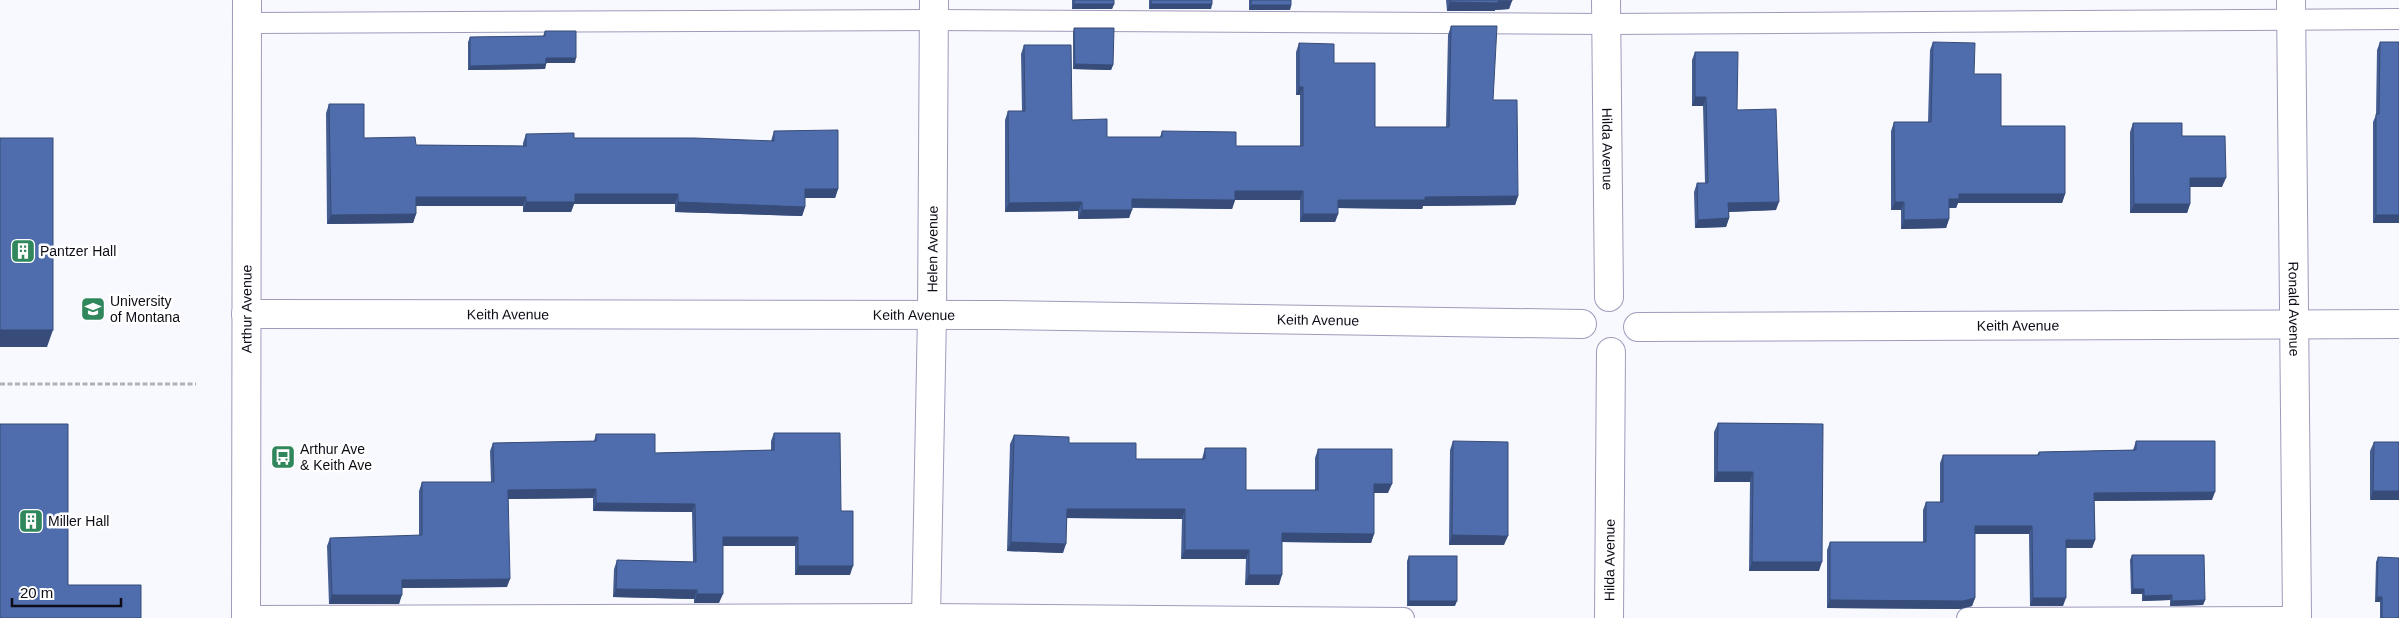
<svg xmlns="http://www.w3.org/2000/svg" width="2399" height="618" font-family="Helvetica,sans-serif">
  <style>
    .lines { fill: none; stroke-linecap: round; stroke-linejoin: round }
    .service-casing { stroke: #9f9bbb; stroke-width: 22 }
    .minor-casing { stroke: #9f9bbb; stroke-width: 30 }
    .tertiary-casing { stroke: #9f9bbb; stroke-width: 30 }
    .path { stroke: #b0afb7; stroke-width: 3; stroke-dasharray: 5 2.5; stroke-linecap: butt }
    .service { stroke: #fff; stroke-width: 20 }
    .minor { stroke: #fff; stroke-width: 28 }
    .tertiary { stroke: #fff; stroke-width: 28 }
    .wall { fill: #445e94 }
    .shaded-wall { fill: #374c78 }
    .building { fill: #4f6dac; stroke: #374c78 }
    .labels { text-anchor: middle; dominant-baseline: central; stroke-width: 5; stroke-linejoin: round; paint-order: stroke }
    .street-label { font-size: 14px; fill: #0e0c17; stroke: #fff }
    .poi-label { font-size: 14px; fill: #0e0c17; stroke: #fff; text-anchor: start }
  </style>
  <rect width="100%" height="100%" fill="#f8f8ff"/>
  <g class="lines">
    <defs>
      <g id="service">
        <path d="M247,23L934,20L1606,24L2399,19"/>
        <path d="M246,616L926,614L1404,618"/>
        <path d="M1967,618L2297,617"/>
      </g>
      <g id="minor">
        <path id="s1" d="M1606,0L1609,297"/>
        <path id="s2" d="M2291,0L2297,618"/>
        <path id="s3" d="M246,314L998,315L1582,324"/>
        <path id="s4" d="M1638,327L2399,324"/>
        <path id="s5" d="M926,618L932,315L934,0"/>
        <path id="s6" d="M1609,618L1611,352"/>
      </g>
      <g id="tertiary">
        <path id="s7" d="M246,618L247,0"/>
      </g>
    </defs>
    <!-- service casing -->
    <use href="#service" class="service-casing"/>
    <!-- minor casing -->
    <use href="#minor" class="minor-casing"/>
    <!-- tertiary casing -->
    <use href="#tertiary" class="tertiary-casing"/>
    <!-- path -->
    <path class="path" d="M0,384H196"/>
    <!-- service -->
    <use href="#service" class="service"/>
    <!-- minor -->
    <use href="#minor" class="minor"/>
    <!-- tertiary -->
    <use href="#tertiary" class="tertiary"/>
  </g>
  <!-- wall -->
  <g class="wall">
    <path d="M1072,0H1114V4L1112,9H1072Z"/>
    <path d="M1149,0H1212L1211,9H1149Z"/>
    <path d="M1249,0H1291V5L1290,10H1249Z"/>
    <path d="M1446,0H1512L1509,9L1495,10V11H1447Z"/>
    <path d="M1451,26L1493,100L1518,196L1515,205L1423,206L1422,209L1338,208V214L1335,222H1300V200H1235L1232,209L1132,208L1129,218L1078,219V211L1005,212V120L1008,111H1022L1021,54L1024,45L1072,120L1107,137H1160L1162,131L1236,146H1300V95H1296V52L1299,43L1334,63L1375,127H1446L1448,35Z"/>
    <path d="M1074,28L1113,65L1111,70L1073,69V33Z"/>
    <path d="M545,31L575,63H546L545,69L468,70V42L470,37L543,36Z"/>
    <path d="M1933,42L1974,74L2001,126L2065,194L2062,203H1958L1956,208H1949V219L1946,228L1901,229V210H1891V131L1894,122H1928L1930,50Z"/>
    <path d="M2380,42L2399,223H2373V122L2376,115L2377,50Z"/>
    <path d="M1695,52L1737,110L1776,210L1729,212V218L1726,227L1695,228L1694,192L1697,183H1705L1703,106H1692V60Z"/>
    <path d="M329,104L364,138L416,145L523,146V143L526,134L574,138L771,141L774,131L838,189L835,198H805V207L802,216L675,212V204H574L571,212H523V206H416V214L413,223L327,224L326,113Z"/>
    <path d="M2133,123L2182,136L2222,187H2190V204L2187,213H2130V132Z"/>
    <path d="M1718,423L1823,424L1819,571H1749L1750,482H1714V432Z"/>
    <path d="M774,433L841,511L850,575H795V546H723L719,603H694V599L613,597L614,569L617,560L693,562L692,512L593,511V498L508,499L507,587L402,588L399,604H329L327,546L330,538L419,536V491L422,482H491L490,451L493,443L594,441L596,434L655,453L771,450V441Z"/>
    <path d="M1014,435L1069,443L1136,459H1202L1205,448L1246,490H1315V458L1318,449L1388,493H1374V534L1371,543L1282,542L1279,585H1245L1246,559H1181L1182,519L1067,518L1063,553L1007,551L1010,444Z"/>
    <path d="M1453,441L1504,545H1449L1450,450Z"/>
    <path d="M2136,441L2212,500L2094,501L2095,540L2092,548H2066L2063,606H2030L2029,534H1975V598L1972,606L1960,609L1827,608V550L1830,542H1923V510L1926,502H1940V463L1943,455H2037L2039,452L2133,450Z"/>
    <path d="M2374,442H2399L2370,500V451Z"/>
    <path d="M2132,555L2205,600L2203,605L2170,606V600L2142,601V594H2131L2130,560Z"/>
    <path d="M1409,556L1455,606H1407V561Z"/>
    <path d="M2378,557L2399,618H2380V602H2375L2376,562Z"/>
  </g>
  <!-- shaded-wall -->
  <g class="shaded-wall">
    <path d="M1512,1L1509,9L1495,10V11H1447L1450,2Z"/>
    <path d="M1074,4H1114L1112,9H1072Z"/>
    <path d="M1151,4H1212L1211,9H1149Z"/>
    <path d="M1251,5H1291L1290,10H1249Z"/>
    <path d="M546,58H576L575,63H545Z"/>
    <path d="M546,64L545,69L468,70L470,66Z"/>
    <path d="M1075,64L1113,65L1111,70L1073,69Z"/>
    <path d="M1299,87H1303L1300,95H1296Z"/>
    <path d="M1695,97H1706L1703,106H1692Z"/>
    <path d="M2190,178H2226L2222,187H2186Z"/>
    <path d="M805,189H838L835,198H802Z"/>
    <path d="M1235,191H1303L1300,200H1232Z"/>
    <path d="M575,194H678L675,204H574L571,212H523L526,202Z"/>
    <path d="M1959,194H2065L2062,203H1958L1956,208H1946L1949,199Z"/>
    <path d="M1518,196L1515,205L1423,206L1422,209L1335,208L1338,200L1425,197Z"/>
    <path d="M416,197H526L523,206H413Z"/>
    <path d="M1132,199L1235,200L1232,209L1129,207Z"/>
    <path d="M678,202L805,207L802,216L675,212Z"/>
    <path d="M1082,202L1078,211L1005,212L1009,203Z"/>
    <path d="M1779,202L1776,210L1725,212L1728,203Z"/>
    <path d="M1895,202H1904L1901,210H1891Z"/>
    <path d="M2134,204H2190L2187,213H2130Z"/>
    <path d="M1082,210H1132L1129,218L1078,219Z"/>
    <path d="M416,214L413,223L327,224L331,215Z"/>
    <path d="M1303,214H1338L1335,222H1300Z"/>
    <path d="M2376,215H2399V223H2373Z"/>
    <path d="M1729,218L1726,227L1695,228L1698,220Z"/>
    <path d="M1949,219L1946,228L1901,229L1904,220Z"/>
    <path d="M0,330H53L47,347H0Z"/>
    <path d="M1717,472H1753L1750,482H1714Z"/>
    <path d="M1374,484H1392L1388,493H1371Z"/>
    <path d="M596,489L593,498L505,499L508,490Z"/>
    <path d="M2373,491H2399V500H2370Z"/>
    <path d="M2215,492L2212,500L2091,501L2094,493Z"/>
    <path d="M596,503L695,504L692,512L593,511Z"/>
    <path d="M1067,509H1185L1182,519L1064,518Z"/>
    <path d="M1975,526H2032L2029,534H1972Z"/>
    <path d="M1282,533L1374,534L1371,543L1279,542Z"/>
    <path d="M1452,535L1508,536L1504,545H1449Z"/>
    <path d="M723,537H798L795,546H720Z"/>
    <path d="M2066,540H2095L2092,548H2063Z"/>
    <path d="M1011,542L1066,544L1063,553L1007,551Z"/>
    <path d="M1185,550H1249L1246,559H1181Z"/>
    <path d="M1752,562H1822L1819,571H1749Z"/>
    <path d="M798,566H853L850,575H795Z"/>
    <path d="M1249,575H1282L1279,585H1245Z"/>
    <path d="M510,579L507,587L399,588L402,580Z"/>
    <path d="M616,589L697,590L694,599L613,597Z"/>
    <path d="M2133,589H2144L2142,594H2131Z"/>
    <path d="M697,594H723L719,603H694Z"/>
    <path d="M332,595H402L399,604H329Z"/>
    <path d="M2172,595L2170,600L2142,601L2144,596Z"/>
    <path d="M2377,597H2382L2380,602H2375Z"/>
    <path d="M1975,598L1972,606L1960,609L1827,608L1830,600Z"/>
    <path d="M2033,598H2066L2063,606H2030Z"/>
    <path d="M2205,600L2203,605L2170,606L2172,601Z"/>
    <path d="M1409,601H1457L1455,606H1407Z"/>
  </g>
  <!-- building -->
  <g class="building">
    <rect x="1074" y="0" width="40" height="4"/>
    <rect x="1151" y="0" width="61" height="4"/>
    <rect x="1251" y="0" width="40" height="5"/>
    <path d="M1450,0H1512V1H1498V3L1450,2Z"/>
    <path d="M1451,26H1497L1493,100H1517L1518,196L1425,197V200H1338V214H1303V191H1235V200L1132,199V210H1082V202L1009,203L1008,111H1025L1024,45H1071L1072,120L1107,119V137H1162V131L1236,132V146H1303V87H1299V43L1334,44V63H1375V127H1449Z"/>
    <path d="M1074,28H1114L1113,65L1075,64Z"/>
    <path d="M545,31H576V58H546V64L470,66V37L545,36Z"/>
    <path d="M1933,42L1975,43L1974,74H2001V126H2065V194H1959V199H1949V219L1904,220V202H1895L1894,122H1931Z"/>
    <path d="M2380,42H2399V215H2376V114H2379Z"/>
    <path d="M1695,52H1738L1737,110L1776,109L1779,202L1728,203L1729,218L1698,220L1697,183H1708L1706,97H1695Z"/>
    <path d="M329,104H364V138L415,137L416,145L526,146V134L574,133V138H694L774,141V131L838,130V189H805V207L678,202V194H575V202H526V197H416V214L331,215Z"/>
    <path d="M2133,123H2182V136H2225L2226,178H2190V204H2134Z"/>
    <rect x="0" y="138" width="53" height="192"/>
    <path d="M1718,423L1823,424L1822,562H1752L1753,472H1717Z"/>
    <path d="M0,424H68V585H141V618H0Z"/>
    <path d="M774,433H840L841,511H853V566H798V537H723V594H697V590L616,589L617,560L696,562L695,504L596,503V489L508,490L510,579L402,580V595H332L330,538L422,535V482H494L493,443L596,441V434H655V453L774,450Z"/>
    <path d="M1014,435L1069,437V443H1136V459H1205V448H1246V490H1318V449H1392V484H1374V534L1282,533V575H1249V550H1185V509H1067L1066,544L1011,542Z"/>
    <path d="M1453,441L1508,442V536L1452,535Z"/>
    <path d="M2136,441H2215V492L2094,493L2095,540H2066V598H2033L2032,526H1975V598L1963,601L1830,600V542H1926V502H1943V455H2039V452L2136,450Z"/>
    <path d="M2374,442H2399V491H2373Z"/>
    <path d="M2132,555H2204L2205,600L2172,601V595L2144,596V589H2133Z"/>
    <rect x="1409" y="556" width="48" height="45"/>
    <path d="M2378,557L2399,558V618H2382V597H2377Z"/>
  </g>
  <!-- icons -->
  <defs>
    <symbol id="building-square" viewBox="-11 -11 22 22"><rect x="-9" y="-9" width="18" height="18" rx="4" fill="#30875c" stroke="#fff"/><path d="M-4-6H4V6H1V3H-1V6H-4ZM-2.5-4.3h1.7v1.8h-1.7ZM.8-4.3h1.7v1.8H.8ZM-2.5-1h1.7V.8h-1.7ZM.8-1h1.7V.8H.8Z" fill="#fff"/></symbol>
    <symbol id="university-square" viewBox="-11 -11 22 22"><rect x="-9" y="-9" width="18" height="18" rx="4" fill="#30875c" stroke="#fff"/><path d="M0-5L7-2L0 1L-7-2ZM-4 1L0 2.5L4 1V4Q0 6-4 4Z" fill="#fff"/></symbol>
    <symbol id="bus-square" viewBox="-11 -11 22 22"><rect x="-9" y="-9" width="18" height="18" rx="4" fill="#30875c" stroke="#fff"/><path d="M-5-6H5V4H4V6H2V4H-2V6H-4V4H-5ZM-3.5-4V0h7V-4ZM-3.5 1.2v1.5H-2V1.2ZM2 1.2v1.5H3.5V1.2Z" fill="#fff"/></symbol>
  </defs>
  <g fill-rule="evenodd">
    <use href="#building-square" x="9" y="237" width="28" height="28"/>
    <use href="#university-square" x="79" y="295" width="28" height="28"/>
    <use href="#bus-square" x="269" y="443" width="28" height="28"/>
    <use href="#building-square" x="17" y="507" width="28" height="28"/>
  </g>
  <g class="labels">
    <!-- street labels -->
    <g class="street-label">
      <text stroke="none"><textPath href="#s1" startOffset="149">Hilda Avenue</textPath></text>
      <text stroke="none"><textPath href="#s5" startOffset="369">Helen Avenue</textPath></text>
      <text stroke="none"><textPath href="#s7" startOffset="309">Arthur Avenue</textPath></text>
      <text stroke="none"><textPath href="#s2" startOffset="309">Ronald Avenue</textPath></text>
      <text stroke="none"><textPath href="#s3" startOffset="262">Keith Avenue</textPath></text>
      <text stroke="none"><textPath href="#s3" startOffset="668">Keith Avenue</textPath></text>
      <text stroke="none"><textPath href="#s3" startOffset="1072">Keith Avenue</textPath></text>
      <text stroke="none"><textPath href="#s4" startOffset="380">Keith Avenue</textPath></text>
      <text stroke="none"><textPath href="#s6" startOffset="58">Hilda Avenue</textPath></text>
    </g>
    <!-- poi labels -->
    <g class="poi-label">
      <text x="40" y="251">Pantzer Hall</text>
      <text x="110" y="301">University<tspan x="110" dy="16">of Montana</tspan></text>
      <text x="300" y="449">Arthur Ave<tspan x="300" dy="16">&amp; Keith Ave</tspan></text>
      <text x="48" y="521">Miller Hall</text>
    </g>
  </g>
  <!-- scale -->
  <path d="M12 598v8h109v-8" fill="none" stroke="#0e0c17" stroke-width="2.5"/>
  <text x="20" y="598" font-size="15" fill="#0e0c17" stroke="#ffffff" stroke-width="4" paint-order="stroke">20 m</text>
</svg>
